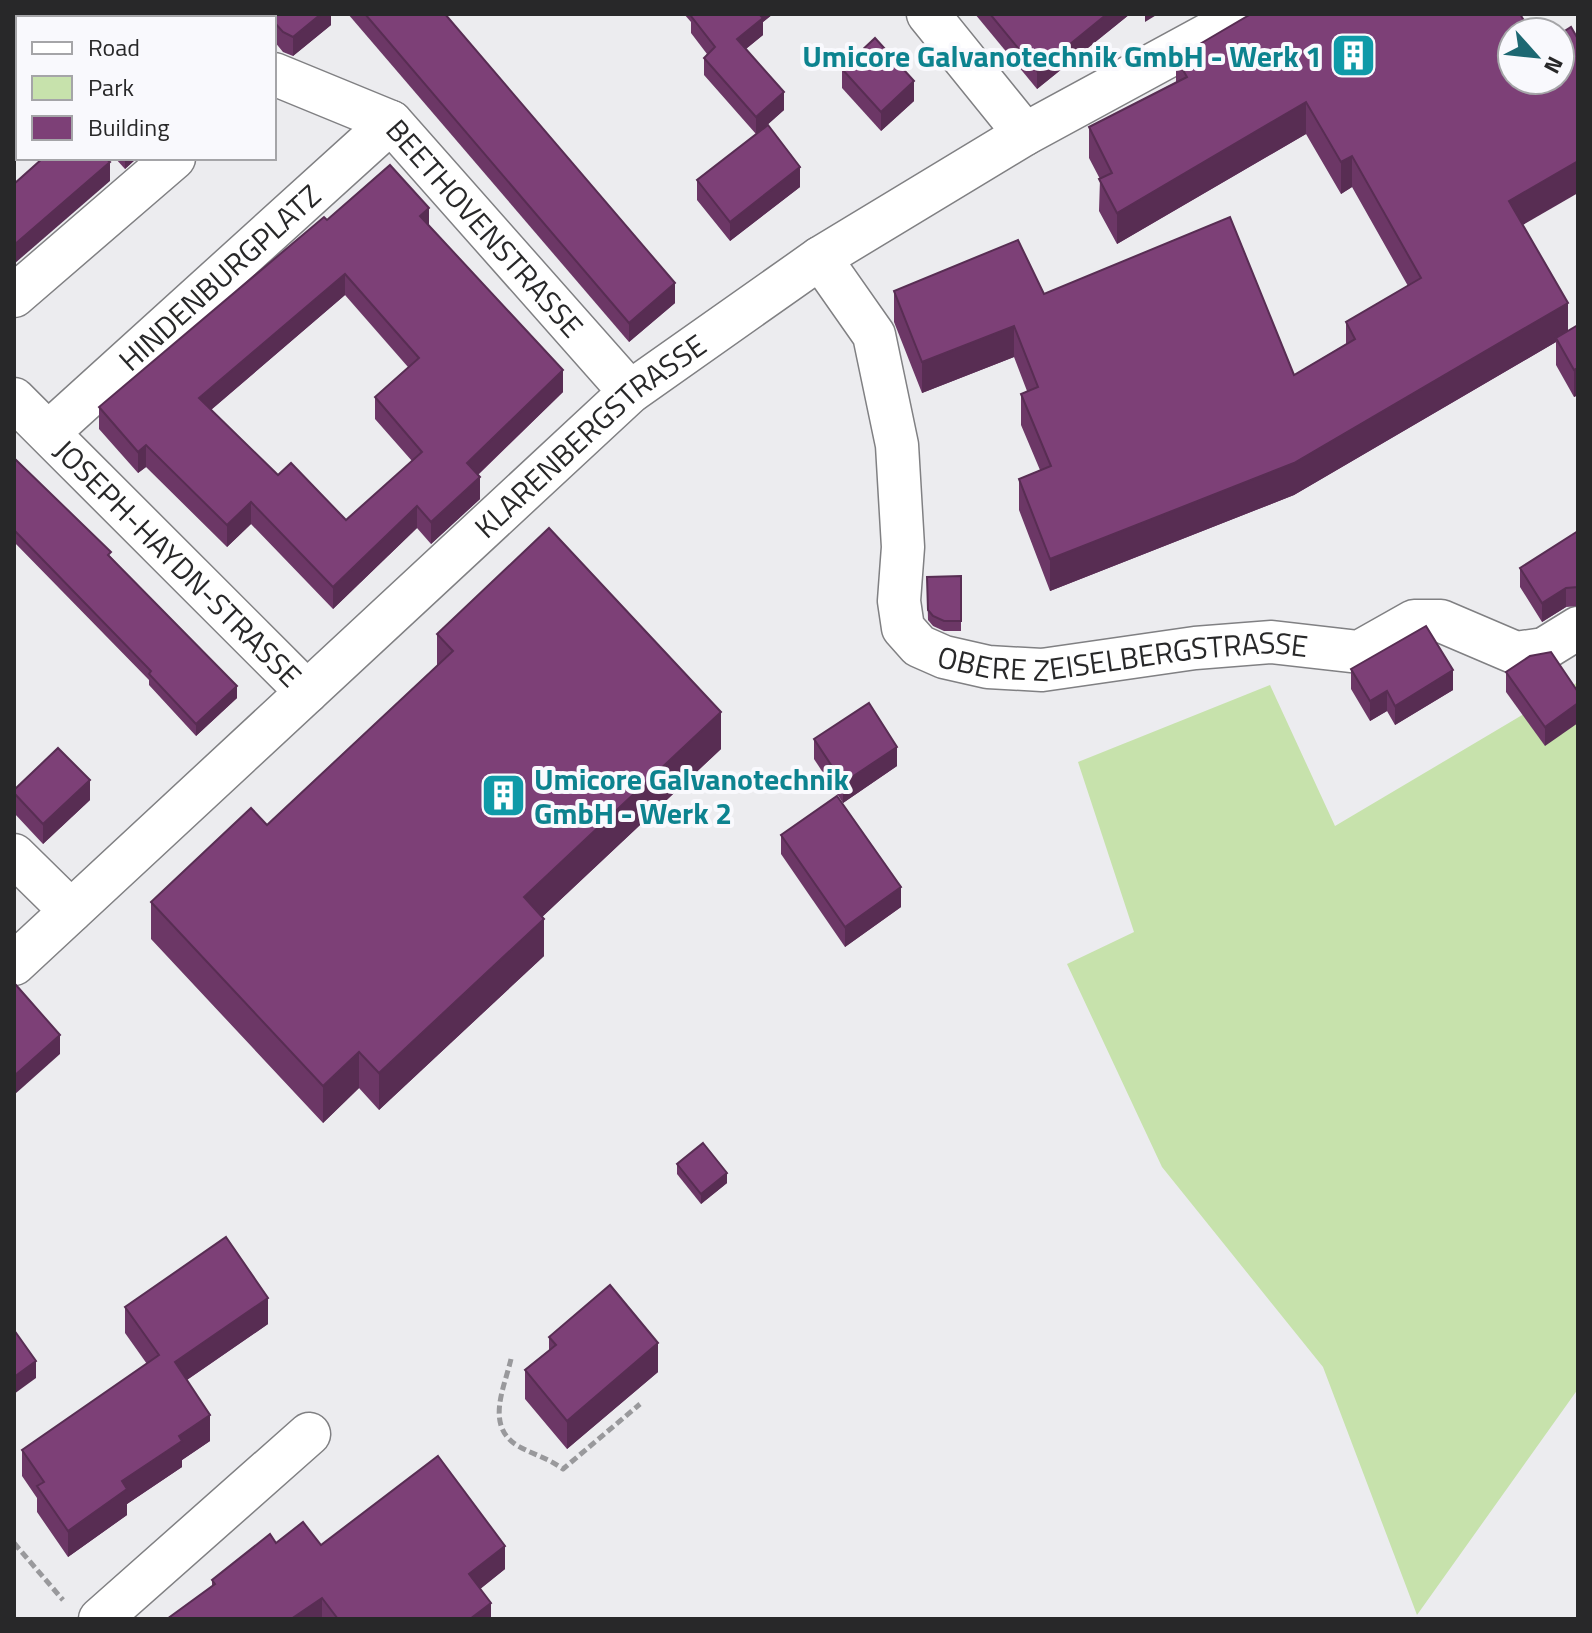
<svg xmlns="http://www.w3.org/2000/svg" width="1592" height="1633" font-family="'Titillium Web',sans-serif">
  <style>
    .green { fill: #c7e2ac }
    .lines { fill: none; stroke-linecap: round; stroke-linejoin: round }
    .minor-casing { stroke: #808083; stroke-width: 45 }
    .path { stroke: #99999c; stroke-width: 5; stroke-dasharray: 8 4; stroke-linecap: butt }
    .minor { stroke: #fff; stroke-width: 42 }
    .wall { fill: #6c3766; fill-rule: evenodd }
    .shaded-wall { fill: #582d53 }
    .building { fill: #7d4077; stroke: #582d53; stroke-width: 2; fill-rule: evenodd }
    .labels { text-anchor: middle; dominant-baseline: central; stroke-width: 8; stroke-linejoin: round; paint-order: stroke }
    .culture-label { font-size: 30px; font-weight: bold; fill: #0d838f; stroke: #f9f9fd; text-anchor: end }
    .street-label { font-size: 30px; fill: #282829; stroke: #f9f9fd }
  </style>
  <rect width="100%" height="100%" fill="#ececef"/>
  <!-- green -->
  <path class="green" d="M1578,682V1389L1417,1615L1323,1367L1162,1167L1067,964L1134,932L1078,762L1270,685L1335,826Z"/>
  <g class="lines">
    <defs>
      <g id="minor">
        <path d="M220,14L223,18"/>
        <path d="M928,14L1025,134"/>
        <path id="s1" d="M274,74L391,122L630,392"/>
        <path id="s2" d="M820,258L874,335L897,445L903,547L899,601L903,628L919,646L944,657L988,667L1042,670L1195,648L1272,642L1359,652L1414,621H1441L1516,653L1544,649L1578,628"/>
        <path d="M14,296L174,158"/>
        <path id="s3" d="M14,399L307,692"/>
        <path id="s4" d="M49,432L391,122"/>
        <path d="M14,855L71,911"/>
        <path id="s5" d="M14,964L630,392L820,258L1025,134L1246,14"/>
        <path d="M100,1619L309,1434"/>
      </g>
    </defs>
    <!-- minor casing -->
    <use href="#minor" class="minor-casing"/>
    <!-- path -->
    <g class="path">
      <path d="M511,1359C504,1389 485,1426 518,1446C534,1455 548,1458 563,1469L640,1404"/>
      <path d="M14,1543L63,1600"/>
    </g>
    <!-- minor -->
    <use href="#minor" class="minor"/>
  </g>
  <!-- wall -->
  <g class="wall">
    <path d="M250,14H331V25L293,56L283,52L274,41V18H254Z"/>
    <path d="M348,14H445L675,303L629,342Z"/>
    <path d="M684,14H773L763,22V35L746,49L784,110L762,129L800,187L730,241L697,200V180L756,134L704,75V58L707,54L691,33V22Z"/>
    <path d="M975,14H1130L1037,89Z"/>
    <path d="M1251,14L1523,225L1568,331L1578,326V395L1574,397L1556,365V342L1294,495L1050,591L1019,510V479L1040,470L1021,425V394L1027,391L1014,357L922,393L894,322V291L1044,294L1294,375L1346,344V322L1408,286L1352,187L1341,194L1306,134L1117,244L1099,211L1100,179L1089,158V127L1176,82V58Z"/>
    <path d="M842,69L914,101L881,131L842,88Z"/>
    <path d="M115,158H137L125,169Z"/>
    <path d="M327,220L429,226L563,392L478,475L480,499L431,544L417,528L333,609L251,524L227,547L146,467L138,473L99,429V407ZM345,295L408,367L375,397V419L412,461L346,520L278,475L211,410Z"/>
    <path d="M14,458L111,557L237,698L196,736L149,685V680L14,542Z"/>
    <path d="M1578,531V606L1566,607L1542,622L1520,587V568Z"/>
    <path d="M961,576V631H944L933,626L928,620L927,577Z"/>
    <path d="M437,634L721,749L542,917L544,956L379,1110L359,1088L323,1123L151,939V902L267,825L437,666Z"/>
    <path d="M1551,652L1545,746L1506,692V672Z"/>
    <path d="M1351,669L1453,690L1395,725L1387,711L1370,721L1351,689Z"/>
    <path d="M814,739L897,766L843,803L814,759Z"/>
    <path d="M14,790L90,800L43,844L14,813Z"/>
    <path d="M781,835L901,907L845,947L781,854Z"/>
    <path d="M677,1164L727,1183L701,1204L677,1174Z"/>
    <path d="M125,1307L268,1324L187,1380L210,1441L182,1460V1467L127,1504V1515L68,1557L37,1512V1498L22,1476V1450L147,1364L125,1333Z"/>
    <path d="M549,1337L658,1372L567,1449L525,1399V1370L549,1350Z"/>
    <path d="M276,1543L321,1545L505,1569L480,1589L491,1619H167L212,1586V1580Z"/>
  </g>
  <!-- shaded-wall -->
  <g class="shaded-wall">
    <path d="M321,14H331V25L293,56V37Z"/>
    <path d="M756,14H773L763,22V35L737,56V39Z"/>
    <path d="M1107,14H1130L1037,89V71Z"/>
    <path d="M1145,14H1158L1145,22Z"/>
    <path d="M914,81V101L881,131V112Z"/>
    <path d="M784,92V110L756,135V117Z"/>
    <path d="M1306,102V134L1117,244V213Z"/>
    <path d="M1352,156V187L1341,194V162Z"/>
    <path d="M125,158H137L125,169Z"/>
    <path d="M1578,161V193L1509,233V201Z"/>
    <path d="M110,162V181L14,264V245Z"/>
    <path d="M800,167V187L730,241V222Z"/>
    <path d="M429,208V229L420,216Z"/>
    <path d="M345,274V295L199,420V398Z"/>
    <path d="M675,283V303L629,342V323Z"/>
    <path d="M1568,303V335L1556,338V342L1294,495L1050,591V559Z"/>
    <path d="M1014,326V357L922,393V362Z"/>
    <path d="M1578,368V395L1574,397V370Z"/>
    <path d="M563,370V392L467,485V463Z"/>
    <path d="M146,445V467L138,473V452Z"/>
    <path d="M480,477V499L431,544V522Z"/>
    <path d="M251,502V524L227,547V525Z"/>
    <path d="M417,506V528L333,609V587Z"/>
    <path d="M1566,588V607L1542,622V603Z"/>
    <path d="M1453,670V690L1395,725V706Z"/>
    <path d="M237,686V698L196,736V724Z"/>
    <path d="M1387,691V711L1370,721V701Z"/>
    <path d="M1578,703V723L1545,746V727Z"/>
    <path d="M721,712V749L524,934V897Z"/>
    <path d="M897,747V766L843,803V783Z"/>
    <path d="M90,780V800L43,844V824Z"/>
    <path d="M901,887V907L845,947V927Z"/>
    <path d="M544,919V956L379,1110V1073Z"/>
    <path d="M60,1035V1054L14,1095V1076Z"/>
    <path d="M359,1052V1088L323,1123V1086Z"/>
    <path d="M727,1173V1183L701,1204V1194Z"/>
    <path d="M268,1298V1324L175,1388V1362Z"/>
    <path d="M658,1343V1372L567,1449V1421Z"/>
    <path d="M36,1361V1378L14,1394V1377Z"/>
    <path d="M210,1415V1441L182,1460V1467L127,1504V1515L68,1557V1531L122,1481L179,1436Z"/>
    <path d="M505,1546V1569L469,1598V1574Z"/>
    <path d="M322,1598V1619H291Z"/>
    <path d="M491,1603V1619H470Z"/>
  </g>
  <!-- building -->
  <g class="building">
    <path d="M267,14H321L293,37L283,32L274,22V18H271Z"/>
    <path d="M365,14H445L675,283L629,323Z"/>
    <path d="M693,14H759L763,18L737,39L784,92L756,117L704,58L715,47L691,16Z"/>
    <path d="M990,14H1107L1037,71Z"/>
    <path d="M1251,14H1520L1531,32H1512V80H1560V34L1571,27L1578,39V161L1509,201L1568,303L1294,463L1050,559L1019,479L1051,466L1021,394L1038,387L1014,326L922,362L894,291L1018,240L1044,294L1230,217L1294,375L1355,339L1346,322L1421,278L1352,156L1341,162L1306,102L1117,213L1099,179L1112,173L1089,127L1187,77L1176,58Z"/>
    <path d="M875,38L914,81L881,112L842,69Z"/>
    <path d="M768,125L800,167L730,222L697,180Z"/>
    <path d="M43,158H105L110,162L14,245V184Z"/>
    <path d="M390,165L429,208L420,216L563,370L467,463L480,477L431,522L417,506L333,587L251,502L227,525L146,445L138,452L99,407L324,217L327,220ZM345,274L419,358L375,397L422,452L346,520L291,463L278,475L199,398Z"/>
    <path d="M1578,325V368L1574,370L1556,338Z"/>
    <path d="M14,458L111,552L108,555L237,686L196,724L149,674L151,671L14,530Z"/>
    <path d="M549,528L721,712L524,897L544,919L379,1073L359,1052L323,1086L151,902L251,808L267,825L453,651L437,634Z"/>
    <path d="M1578,531V587L1566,588L1542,603L1520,568Z"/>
    <path d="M961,576V621H944L933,616L928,610L927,577Z"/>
    <path d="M1426,626L1453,670L1395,706L1387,691L1370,701L1351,669Z"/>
    <path d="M1551,652L1578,692V703L1545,727L1506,672L1530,656Z"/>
    <path d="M869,703L897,747L843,783L814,739Z"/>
    <path d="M58,748L90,780L43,824L14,793V790Z"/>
    <path d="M837,796L901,887L845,927L781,835Z"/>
    <path d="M16,985L60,1035L14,1076V986Z"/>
    <path d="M703,1143L727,1173L701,1194L677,1164Z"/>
    <path d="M226,1237L268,1298L175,1362L210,1415L179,1436L182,1441L122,1481L127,1489L68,1531L37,1486L44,1482L22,1450L159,1355L125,1307Z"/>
    <path d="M610,1285L658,1343L567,1421L525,1370L556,1345L549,1337Z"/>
    <path d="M14,1330L36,1361L14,1377Z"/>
    <path d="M438,1456L505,1546L469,1574L491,1603L470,1619H338L322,1598L291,1619H167L215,1584L212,1580L270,1534L276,1543L303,1522L321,1545Z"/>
  </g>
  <!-- icons -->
  <defs>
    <symbol id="building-square" viewBox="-11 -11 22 22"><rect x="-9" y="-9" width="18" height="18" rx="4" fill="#0f9aa8" stroke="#f9f9fd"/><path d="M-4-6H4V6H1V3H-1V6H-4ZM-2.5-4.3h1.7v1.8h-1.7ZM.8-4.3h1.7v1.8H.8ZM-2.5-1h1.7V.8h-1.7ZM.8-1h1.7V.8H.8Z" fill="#fff"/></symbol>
  </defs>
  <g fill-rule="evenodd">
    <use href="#building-square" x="1328" y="30" width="51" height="51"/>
    <use href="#building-square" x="478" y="770" width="51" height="51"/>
  </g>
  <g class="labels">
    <!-- culture labels -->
    <g class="culture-label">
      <text x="1322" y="56">Umicore Galvanotechnik GmbH - Werk 1</text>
      <text x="534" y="779" text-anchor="start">Umicore Galvanotechnik<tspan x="534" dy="34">GmbH - Werk 2</tspan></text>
    </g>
    <!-- street labels -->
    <g class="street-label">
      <text stroke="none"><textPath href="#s1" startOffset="268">BEETHOVENSTRASSE</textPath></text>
      <text stroke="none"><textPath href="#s4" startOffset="230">HINDENBURGPLATZ</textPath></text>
      <text stroke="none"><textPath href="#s5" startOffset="782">KLARENBERGSTRASSE</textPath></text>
      <text stroke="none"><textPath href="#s3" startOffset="232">JOSEPH-HAYDN-STRASSE</textPath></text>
      <text stroke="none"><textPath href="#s2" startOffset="622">OBERE ZEISELBERGSTRASSE</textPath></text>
    </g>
  </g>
  <!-- border -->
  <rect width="1592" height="1633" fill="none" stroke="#282829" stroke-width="32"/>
  <!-- legend -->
  <rect x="16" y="16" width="260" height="144" fill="#f9f9fd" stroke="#a5a5a8" stroke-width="2"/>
  <rect x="32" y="42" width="40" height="12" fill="#ffffff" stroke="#a5a5a8" stroke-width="2"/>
  <text x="88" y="56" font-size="24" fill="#282829">Road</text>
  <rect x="32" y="76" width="40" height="24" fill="#c7e2ac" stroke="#a5a5a8" stroke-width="2"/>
  <text x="88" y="96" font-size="24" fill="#282829">Park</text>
  <rect x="32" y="116" width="40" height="24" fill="#7d4077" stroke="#a5a5a8" stroke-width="2"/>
  <text x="88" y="136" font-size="24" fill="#282829">Building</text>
  <!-- north arrow -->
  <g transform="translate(1536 56) rotate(117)"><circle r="38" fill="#f9f9fd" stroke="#a5a5a8" stroke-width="2"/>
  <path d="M0-6L14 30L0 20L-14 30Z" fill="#1d6872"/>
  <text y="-12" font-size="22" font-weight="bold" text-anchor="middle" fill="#282829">N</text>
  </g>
</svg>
